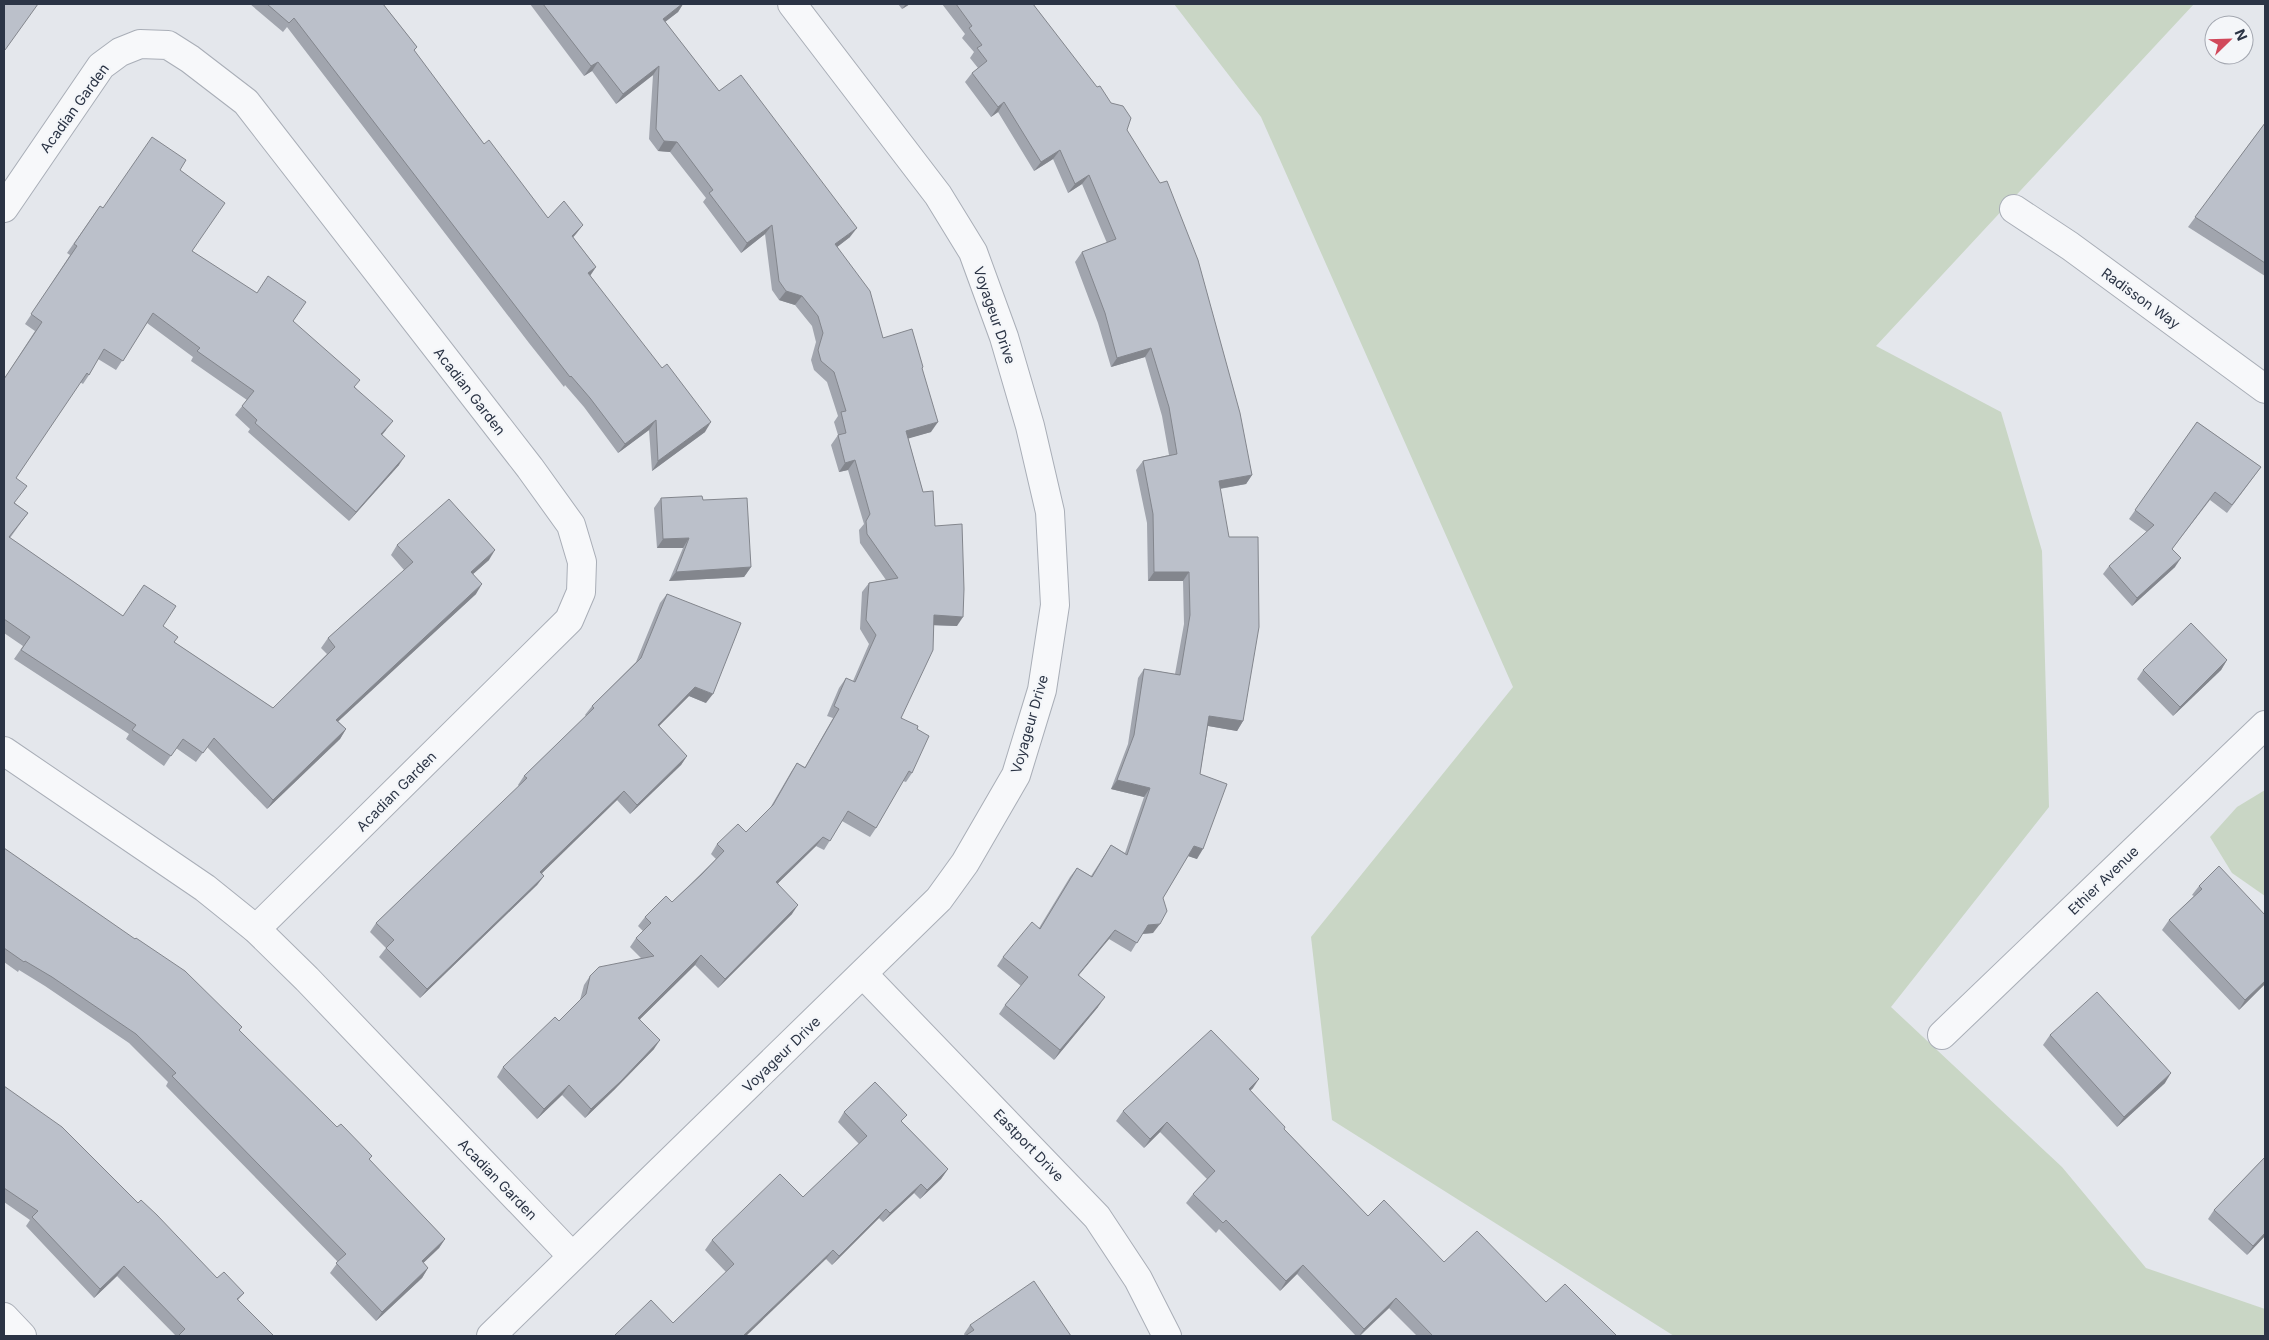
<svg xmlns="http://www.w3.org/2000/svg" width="2269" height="1340" font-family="Inter,sans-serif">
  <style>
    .green { fill: #c9d6c5 }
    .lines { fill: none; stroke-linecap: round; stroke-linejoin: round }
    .minor-casing { stroke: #a9aeb7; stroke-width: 30 }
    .minor { stroke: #f7f8fa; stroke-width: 28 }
    .wall { fill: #a1a5ae }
    .shaded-wall { fill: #83868d }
    .building { fill: #bbc0ca; stroke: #83868d }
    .labels { text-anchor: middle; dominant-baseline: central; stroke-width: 4.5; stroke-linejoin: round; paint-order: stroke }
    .street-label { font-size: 14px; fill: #2b3445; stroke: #f4f6f9 }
  </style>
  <rect width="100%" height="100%" fill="#e4e7ec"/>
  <!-- green -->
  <g class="green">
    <path d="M1174,4H2194L1876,346L2001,412L2042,551L2049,807L1891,1007L2062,1167L2146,1268L2265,1309V1336H1674L1332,1120L1311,937L1513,687L1261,117Z"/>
    <path d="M2265,790V896L2232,873L2210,837L2237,807Z"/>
  </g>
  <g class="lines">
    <defs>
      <g id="minor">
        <path d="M4,208L101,66L120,52L140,44L168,45L190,59L246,102L530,468L571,525L582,562L581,592L569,620L256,929"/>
        <path d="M2014,209L2070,246L2265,389"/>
        <path d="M4,751L205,888L256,929L307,979L572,1256"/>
        <path d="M863,974L1097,1217L1138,1279L1167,1336"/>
        <path d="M1942,1035L2265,725"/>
        <path d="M4,1317L22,1336"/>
        <path d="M491,1336L939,899L965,863L1016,775L1042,690L1055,605L1050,512L1030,426L1004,337L973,252L938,195L792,4"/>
      </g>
    </defs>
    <!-- minor casing -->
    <use href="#minor" class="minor-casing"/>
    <!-- minor -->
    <use href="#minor" class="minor"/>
  </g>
  <!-- wall -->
  <g class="wall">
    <path d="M250,4H383L417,47L414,51L484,144L548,218L583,225L573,237L596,267L590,275L705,432L652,471L649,430L618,453L584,407L565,385L564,387L529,343L287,27L283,32Z"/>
    <path d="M530,4H683L678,12L665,22L719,91L850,237L837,247L883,338L922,369L931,432L908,438L923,492L935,526L957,626L934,625L901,718L917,729L912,773L906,782L903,781L876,828L870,837L842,821L824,850L816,846L778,883L792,914L718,988L695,965L640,1019L654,1049L614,1090L585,1118L562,1095L537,1119L497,1077L503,1067L559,1021L580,1000L584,985L590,976L641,958L630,947L636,938L643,931L638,926L645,917L672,902L716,859L711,854L717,844L746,832L770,808L791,772L797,763L805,767L833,718L827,716L839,688L846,678L853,681L869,644L860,629L862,592L869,583L886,580L860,543L859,530L864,524L848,470L839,472L831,445L838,435L834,422L838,416L827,382L814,370L811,360L816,342L812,326L795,305L779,300L772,290L765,234L741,253L703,202L706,198L670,152L658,151L649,139L653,75L616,104L592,71L584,76Z"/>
    <path d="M898,4H910L902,9Z"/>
    <path d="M942,4H1033L1127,130L1252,475L1246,484L1220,489L1243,721L1237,731L1208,726L1200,774L1197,859L1188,856L1163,898L1153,933L1142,934L1131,952L1109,939L1079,975L1098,1007L1054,1060L999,1014L1005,1005L1021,986L997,966L1003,957L1039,928L1070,877L1077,868L1091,876L1111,845L1125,853L1144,797L1111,789L1128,744L1138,678L1144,669L1175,674L1184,624L1183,581H1148L1147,523L1136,470L1143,461L1169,455L1162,416L1145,357L1111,367L1098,323L1075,262L1082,252L1107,243L1082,184L1068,193L1053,159L1034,171L998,112L991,117L965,82L972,73L978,68L970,58L974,52L962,38L965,34Z"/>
    <path d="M2265,123V276L2188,227Z"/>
    <path d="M180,170L192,251L293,321L355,387L386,430L382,435L399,465L349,521L248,432L250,429L235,415L247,400L191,361L193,357L147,323L116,370L98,359L89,375L83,384L80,382L16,478L15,503L28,513L10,538L123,616L163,626L174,642L273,708L327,654L321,648L328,638L404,570L391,555L397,545L489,560L473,574L476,594L338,721L346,729L340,739L267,809L207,747L196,762L176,748L164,766L126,739L129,734L14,659L23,646L4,633V379L35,331L25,324L70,255L67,253L100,206L103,208Z"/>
    <path d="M2197,422L2261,467L2227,513L2210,500L2172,549L2175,567L2132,606L2103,574L2109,566L2147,532L2129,519Z"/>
    <path d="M661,498L703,500L751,567L744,577L669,581L683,548H657L654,508Z"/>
    <path d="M667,594L706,703L689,696L659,726L687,756L681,765L630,814L617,800L542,873L544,876L537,885L420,998L379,957L386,948L370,932L376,923L519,786L518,785L524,776L586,716L585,715L592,706L636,662L660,603Z"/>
    <path d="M2227,660L2221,670L2173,716L2137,679L2143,670Z"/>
    <path d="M4,848L242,1027L239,1031L337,1127L372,1156L369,1160L445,1239L439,1248L423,1263L428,1268L422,1278L376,1321L330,1273L338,1262L166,1086L168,1082L129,1043L45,986L19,970L18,972L4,962Z"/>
    <path d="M2199,886L2265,915V984L2239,1010L2162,930L2169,920L2194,896L2192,895Z"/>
    <path d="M2050,1035L2165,1083L2117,1127L2043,1045Z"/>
    <path d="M4,1086L138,1203L217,1278L244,1293L238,1300L274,1336H176L117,1276L94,1298L26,1226L30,1220L4,1202Z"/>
    <path d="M1253,1088L1250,1091L1284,1129L1368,1216L1444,1262L1546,1302L1617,1336H1417L1389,1308L1360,1336H1356L1297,1274L1280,1291L1219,1229L1216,1233L1186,1203L1193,1194L1207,1179L1160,1132L1144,1148L1116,1121L1123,1111Z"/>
    <path d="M844,1112L902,1122L948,1169L941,1179L920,1199L914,1193L883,1222L879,1218L832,1265L826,1259L673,1323L726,1272L705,1250L712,1240L803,1197L859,1144L838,1122Z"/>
    <path d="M2265,1157V1236L2247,1255L2208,1219L2214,1210Z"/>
    <path d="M970,1325L1071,1336H965L964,1334Z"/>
  </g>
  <!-- shaded-wall -->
  <g class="shaded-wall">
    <path d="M682,4H683L678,12L657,28L663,19Z"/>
    <path d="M906,4H910L902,9Z"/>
    <path d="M598,62L592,71L584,76L591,66Z"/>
    <path d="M659,66L653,75L616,104L623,94Z"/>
    <path d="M1004,102L998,112L991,117L998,107Z"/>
    <path d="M664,141L677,142L670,152L658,151Z"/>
    <path d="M1060,150L1053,159L1034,171L1041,162Z"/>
    <path d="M1089,175L1082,184L1068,193L1075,184Z"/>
    <path d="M583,225L576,234L566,245L572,236Z"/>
    <path d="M772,225L765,234L741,253L747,243Z"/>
    <path d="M857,228L850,237L828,254L835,244Z"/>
    <path d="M596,267L590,276L588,273Z"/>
    <path d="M786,291L802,296L795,305L779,300Z"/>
    <path d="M1151,348L1145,357L1111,367L1117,358Z"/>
    <path d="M656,420L649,430L618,453L625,444Z"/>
    <path d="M393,421L386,430L375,443L381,434Z"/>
    <path d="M711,422L705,432L652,471L658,461Z"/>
    <path d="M938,422L931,432L900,441L906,431Z"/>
    <path d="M405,456L399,465L349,521L356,512Z"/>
    <path d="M855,460L848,470L839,472L845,463Z"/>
    <path d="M1252,475L1246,484L1212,490L1219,481Z"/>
    <path d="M689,538L683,548H657L663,539Z"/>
    <path d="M495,550L489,560L464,582L471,572Z"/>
    <path d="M2181,558L2175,567L2132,606L2137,598Z"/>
    <path d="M751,567L744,577L669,581L676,572Z"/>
    <path d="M1154,572H1189L1183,581H1148Z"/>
    <path d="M482,584L476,594L330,729L336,720Z"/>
    <path d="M934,615L963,617L957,626L928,625Z"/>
    <path d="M2227,660L2221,670L2173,716L2180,707Z"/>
    <path d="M695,687L713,694L706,703L689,696L651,734L658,725Z"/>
    <path d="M1209,716L1243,721L1237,731L1203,725Z"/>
    <path d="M346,729L340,739L267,809L273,800Z"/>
    <path d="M687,756L681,765L630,814L637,805Z"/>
    <path d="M1117,780L1150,788L1144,797L1111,789Z"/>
    <path d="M624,791L617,800L534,881L540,872Z"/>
    <path d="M823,837L816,846L770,891L776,882Z"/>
    <path d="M1194,846L1203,849L1197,859L1188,856Z"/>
    <path d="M544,876L537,885L420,998L427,989Z"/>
    <path d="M798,905L792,914L718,988L725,979Z"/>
    <path d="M1160,924L1153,933L1141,934L1148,925Z"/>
    <path d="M1115,930L1109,939L1071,984L1078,975Z"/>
    <path d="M701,955L695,965L632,1027L638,1018Z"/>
    <path d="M2265,981V984L2239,1010L2245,1000Z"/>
    <path d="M1105,997L1098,1007L1054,1060L1060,1050Z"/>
    <path d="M660,1040L654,1049L614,1090L585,1118L591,1109Z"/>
    <path d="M2171,1073L2165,1083L2117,1127L2124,1117Z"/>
    <path d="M1259,1079L1253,1088L1242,1098L1249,1089Z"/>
    <path d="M569,1085L562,1095L537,1119L544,1109Z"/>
    <path d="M1167,1122L1160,1132L1144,1148L1150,1139Z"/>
    <path d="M948,1169L941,1179L920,1199L927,1190Z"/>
    <path d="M921,1184L914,1193L883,1222L890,1213Z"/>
    <path d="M886,1209L879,1218L832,1265L839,1256Z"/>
    <path d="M2265,1233V1236L2247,1255L2253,1246Z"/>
    <path d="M445,1239L439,1248L415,1271L422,1261Z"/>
    <path d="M833,1250L826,1259L746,1336H743Z"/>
    <path d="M1303,1265L1297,1274L1280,1291L1286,1281Z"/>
    <path d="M124,1266L117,1276L94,1298L100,1289Z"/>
    <path d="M428,1268L422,1278L376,1321L382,1312Z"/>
    <path d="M1396,1298L1389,1308L1359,1336L1364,1329Z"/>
  </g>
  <!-- building -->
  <g class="building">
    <path d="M4,4H38L5,50L4,49Z"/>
    <path d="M267,4H383L417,47L414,50L484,144L489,140L548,218L564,201L583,225L572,236L596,267L588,273L662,368L667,364L711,422L658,461L656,420L625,444L590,398L571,376L570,377L536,333L294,18L289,23Z"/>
    <path d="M543,4H682L663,19L719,91L741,75L857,228L835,244L870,291L883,338L912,329L923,367L922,368L938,422L906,431L923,492L933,491L935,526L962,524L964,589L963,617L934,615L933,650L901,718L918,726L917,729L929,736L912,773L909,771L876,828L848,811L830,841L823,837L776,882L798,905L725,979L701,955L638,1018L660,1040L621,1081L591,1109L569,1085L544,1109L503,1067L555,1017L559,1021L586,994L590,976L599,967L654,956L636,938L651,923L645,917L666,896L672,902L701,875L724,851L717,844L738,824L746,832L773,805L797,763L805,768L839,709L834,706L846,678L855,682L876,635L866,620L869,583L898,578L867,534L866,521L870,514L855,460L845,463L838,435L846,433L841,412L846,411L834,372L821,361L818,350L823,333L818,316L802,296L786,291L779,281L772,225L747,243L709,193L713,190L677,142L664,141L656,129L659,66L623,94L598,62L591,66Z"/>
    <path d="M956,4H1033L1097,87L1100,86L1111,103L1123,106L1131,118L1127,130L1160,183L1167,181L1198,260L1240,413L1252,475L1219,481L1229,537H1258L1259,627L1243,721L1209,716L1200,774L1227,784L1203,849L1194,846L1163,898L1167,911L1160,924L1148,925L1137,943L1115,930L1078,975L1105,997L1060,1050L1005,1005L1028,977L1003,957L1032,922L1040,929L1077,868L1092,877L1111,845L1127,855L1150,788L1117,780L1134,735L1144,669L1180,675L1190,615L1189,572H1154L1153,514L1143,461L1177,454L1169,407L1151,348L1117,358L1105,313L1082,252L1116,239L1089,175L1075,184L1060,150L1041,162L1004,102L998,107L972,73L987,61L977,48L982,45L969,28L972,26Z"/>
    <path d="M2265,123V263L2195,217Z"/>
    <path d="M152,137L186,160L180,170L225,203L192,251L257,293L268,276L306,302L293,321L360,380L354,387L393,421L381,434L405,456L356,512L255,423L257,420L242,406L254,391L197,351L200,348L153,313L123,361L104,349L89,375L87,373L16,478L27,486L14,503L28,513L9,537L123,616L144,585L176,606L163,626L178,637L174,642L273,708L335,647L328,638L413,562L397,545L449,499L495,550L471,572L482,584L336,720L346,729L273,800L214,738L203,753L183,739L171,756L132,730L136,725L21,650L30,637L4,619V379L42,322L31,314L77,246L74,244L100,206L103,208Z"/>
    <path d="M2197,422L2261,467L2232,505L2215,492L2172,549L2181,558L2137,598L2109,566L2154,525L2135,510Z"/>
    <path d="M702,496L703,500L747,498L751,567L676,572L689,538L663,539L661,498Z"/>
    <path d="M667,594L741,623L713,694L695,687L658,725L687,756L637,805L624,791L540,872L544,876L427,989L386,948L394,940L376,923L527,778L524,776L594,708L592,706L641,658Z"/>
    <path d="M2191,623L2227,660L2180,707L2143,670Z"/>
    <path d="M4,848L135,939L136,938L185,971L242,1027L239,1030L337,1127L341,1124L372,1156L369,1159L445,1239L422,1261L428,1268L382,1312L336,1263L346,1254L172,1076L176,1073L136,1034L52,977L25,961L24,962L4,948Z"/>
    <path d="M2219,866L2265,915V981L2245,1000L2169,920L2202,889L2199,886Z"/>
    <path d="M2097,992L2171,1073L2124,1117L2050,1035Z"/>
    <path d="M1211,1030L1259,1079L1249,1089L1285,1127L1284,1129L1368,1216L1384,1200L1444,1262L1477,1231L1546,1302L1565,1284L1617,1336H1433L1396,1298L1364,1329L1303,1265L1286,1281L1226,1220L1223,1223L1193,1194L1215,1171L1167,1122L1150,1139L1123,1111Z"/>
    <path d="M875,1082L907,1115L901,1121L948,1169L927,1190L921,1184L890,1213L886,1209L839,1256L833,1250L743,1336H614L651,1300L673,1323L734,1264L712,1240L780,1174L803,1197L867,1136L844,1112Z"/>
    <path d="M4,1086L62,1127L138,1203L141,1200L157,1215L217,1278L224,1272L244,1293L237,1299L274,1336H178L185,1329L124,1266L100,1289L32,1217L38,1211L4,1188Z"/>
    <path d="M2265,1157V1233L2253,1246L2214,1210Z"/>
    <path d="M1034,1281L1071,1336H965L974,1330L970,1325Z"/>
  </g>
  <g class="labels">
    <!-- street labels -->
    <g class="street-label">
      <text transform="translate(74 108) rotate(-54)">Acadian Garden</text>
      <text transform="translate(2141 298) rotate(36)">Radisson Way</text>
      <text transform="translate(995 315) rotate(71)">Voyageur Drive</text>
      <text transform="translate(470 391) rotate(52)">Acadian Garden</text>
      <text transform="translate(1029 724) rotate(-74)">Voyageur Drive</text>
      <text transform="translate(396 791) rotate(-45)">Acadian Garden</text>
      <text transform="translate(2103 880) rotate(-44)">Ethier Avenue</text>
      <text transform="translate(781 1054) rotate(-44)">Voyageur Drive</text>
      <text transform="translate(1029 1145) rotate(46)">Eastport Drive</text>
      <text transform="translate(498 1179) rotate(46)">Acadian Garden</text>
    </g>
  </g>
  <!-- border -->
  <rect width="2269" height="1340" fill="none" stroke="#2b3445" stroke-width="10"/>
  <!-- north arrow -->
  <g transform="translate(2229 40) rotate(67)"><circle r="24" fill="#f4f6f9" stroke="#a4a8b1"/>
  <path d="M0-4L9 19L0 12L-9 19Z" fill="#d1495b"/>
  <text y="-8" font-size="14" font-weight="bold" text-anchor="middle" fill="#2b3445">N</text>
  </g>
</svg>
